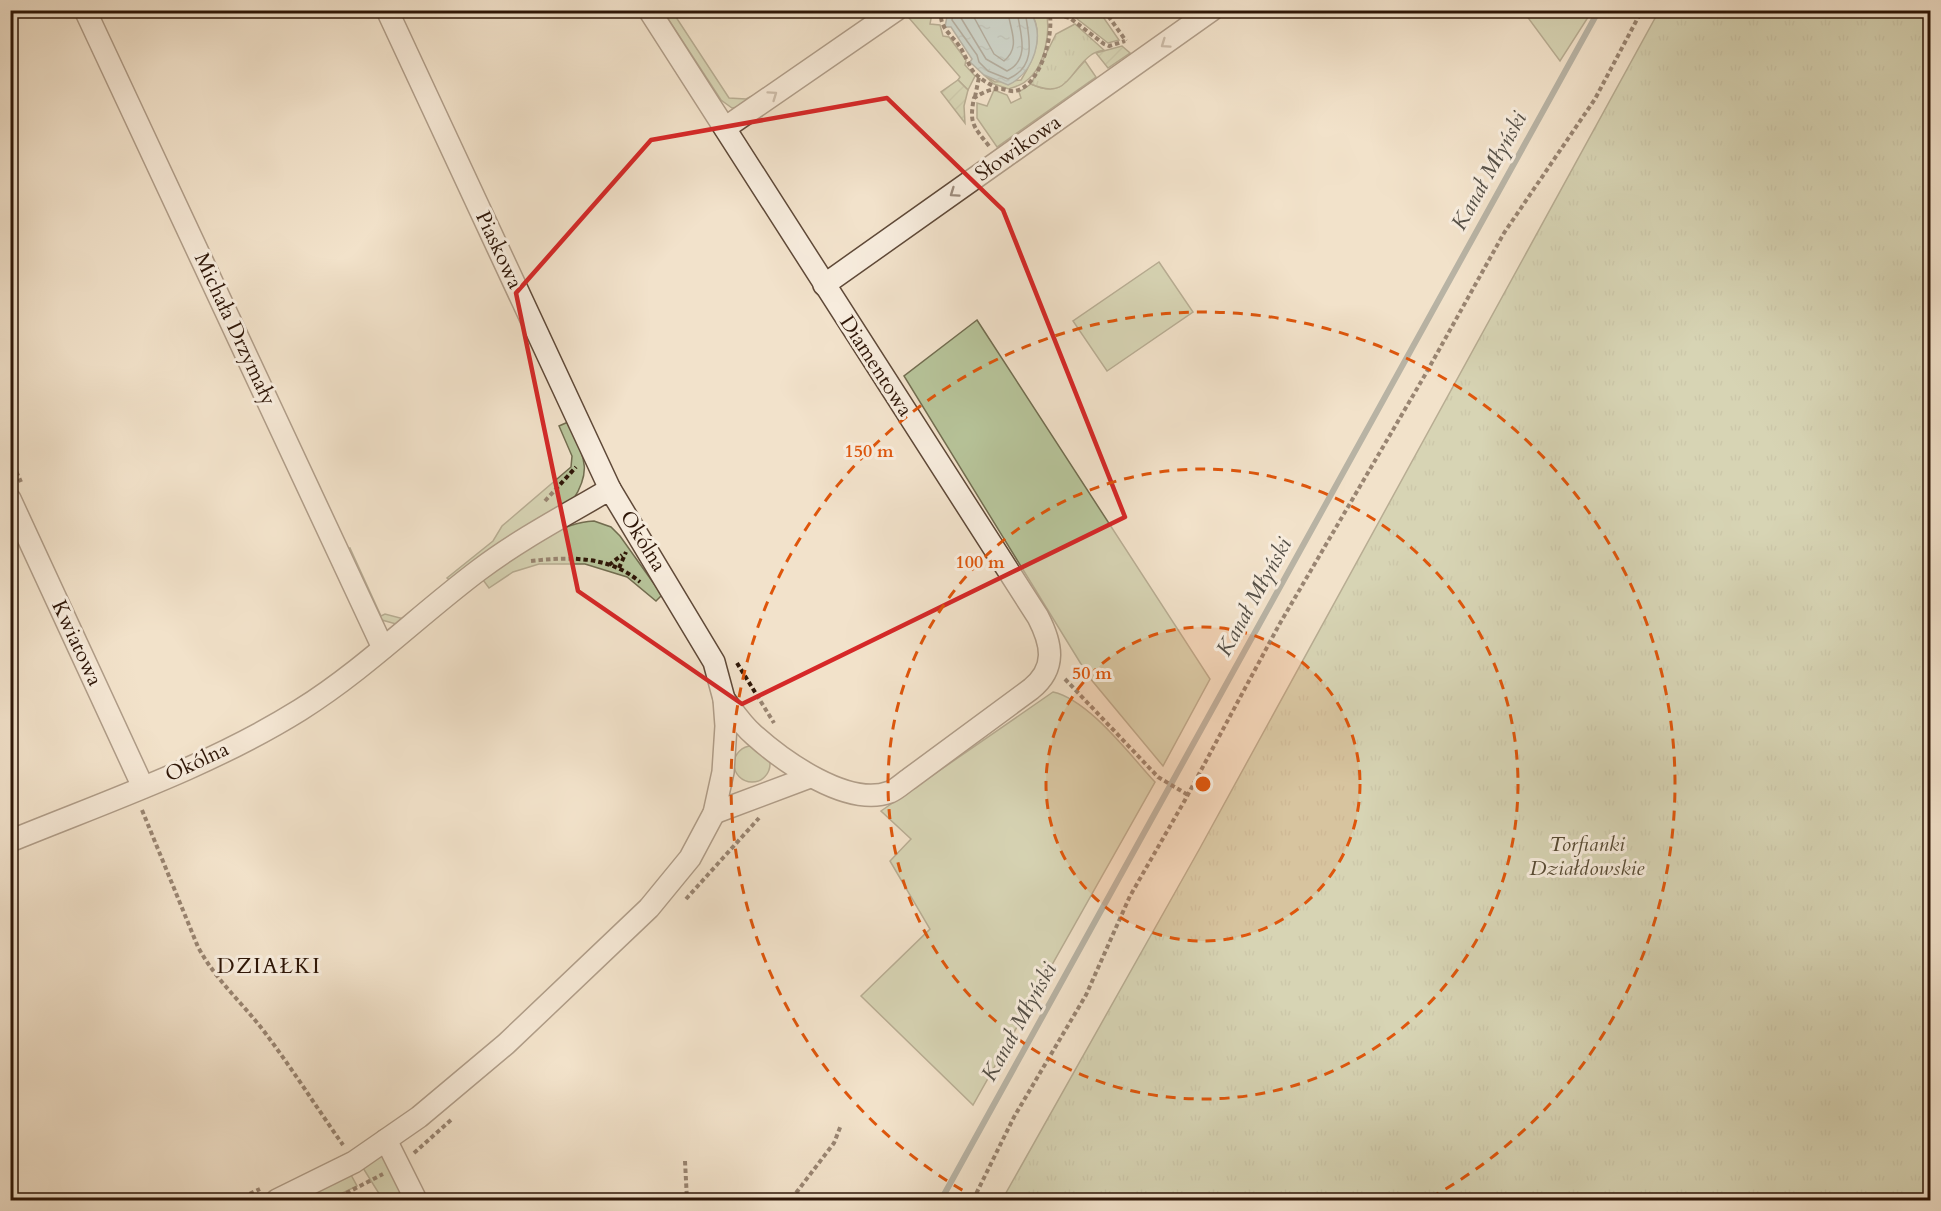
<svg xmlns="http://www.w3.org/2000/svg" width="1941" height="1211" font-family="Cardo,serif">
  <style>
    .grass { fill: #b7c49a; stroke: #726d50; stroke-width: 1.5 }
    .park { fill: url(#park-tufts); stroke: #726d50; stroke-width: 1.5 }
    .garden { fill: url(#garden-furrows); stroke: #726d50; stroke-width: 1.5 }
    .water { fill: url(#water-ripples); stroke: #717a75; stroke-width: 1.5 }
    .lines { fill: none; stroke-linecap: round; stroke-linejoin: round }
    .shore { stroke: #666963; stroke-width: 1.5 }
    .stream { stroke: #717a75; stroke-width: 6 }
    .minor-casing { stroke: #5f4938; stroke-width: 24 }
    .path { stroke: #2e1607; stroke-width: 4; stroke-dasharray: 4.5 3; stroke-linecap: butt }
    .minor { stroke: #f7ecdd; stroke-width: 21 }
    .oneway { stroke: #9d8c7d }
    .marked { fill: none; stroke: #d62828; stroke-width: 4.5; stroke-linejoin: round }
    .ring { fill: none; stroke: #df560c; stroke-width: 3; stroke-dasharray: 10 8 }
    .labels { text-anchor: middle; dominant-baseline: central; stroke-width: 6; stroke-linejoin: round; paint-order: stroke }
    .street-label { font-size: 21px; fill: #2e1607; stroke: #f7ecdd }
    .park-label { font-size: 21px; font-style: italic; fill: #574a33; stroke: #f7ecdd }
    .water-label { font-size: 22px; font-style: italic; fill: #555047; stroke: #f7ecdd }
    .neighbourhood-label { font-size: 22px; letter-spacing: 1.5px; fill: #2e1607; stroke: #f7ecdd }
    .centre { fill: #df560c; stroke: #f7ecdd; stroke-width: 3 }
    .ring-label { font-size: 18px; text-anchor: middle; font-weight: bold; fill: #df560c; stroke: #f7ecdd; stroke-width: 6; stroke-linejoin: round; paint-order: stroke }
  </style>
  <defs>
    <pattern id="park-tufts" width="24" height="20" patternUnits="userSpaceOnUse" patternTransform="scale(1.5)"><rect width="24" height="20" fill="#b7c49a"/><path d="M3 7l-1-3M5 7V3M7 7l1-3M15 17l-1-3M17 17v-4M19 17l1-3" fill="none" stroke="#9ea883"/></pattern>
    <pattern id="garden-furrows" width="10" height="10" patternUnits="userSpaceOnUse" patternTransform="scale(1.5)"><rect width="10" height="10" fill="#b7c49a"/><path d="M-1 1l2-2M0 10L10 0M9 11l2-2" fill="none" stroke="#9ea883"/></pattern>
    <pattern id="water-ripples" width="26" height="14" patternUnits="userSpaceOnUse" patternTransform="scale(1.5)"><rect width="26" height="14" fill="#9dbcbf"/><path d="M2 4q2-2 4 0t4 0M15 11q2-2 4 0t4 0" fill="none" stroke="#88a1a3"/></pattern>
  </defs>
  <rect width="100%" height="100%" fill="#f2e2cb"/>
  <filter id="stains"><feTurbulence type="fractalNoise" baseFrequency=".00333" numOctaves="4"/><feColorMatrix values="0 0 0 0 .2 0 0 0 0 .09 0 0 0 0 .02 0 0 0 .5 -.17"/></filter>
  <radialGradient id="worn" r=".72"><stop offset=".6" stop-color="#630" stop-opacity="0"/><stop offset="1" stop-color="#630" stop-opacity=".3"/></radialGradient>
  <!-- grass -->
  <g class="grass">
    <path d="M663,11H672L729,98L746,99L752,96L754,100L745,106L732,108L721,100Z"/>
    <path d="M919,11H940L939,14L932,13L930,24L940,25L943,36L949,37L966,60L965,65L975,76L968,90L958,80L960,77L909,18Z"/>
    <path d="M1030,11H1046C1051,32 1045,67 1026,81C1022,85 1014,87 1009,89L994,84L984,75L995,82L1021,80C1034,59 1045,34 1030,11Z"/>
    <path d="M1061,11H1099L1119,40L1108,43L1072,15Z"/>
    <path d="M1523,11H1592L1560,61Z"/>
    <path d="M1085,61L1096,77L997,147L977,118V103L987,106L994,90L1007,95L1011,103L1021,98L1019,92L1031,84C1062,98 1067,79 1085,61Z"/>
    <path d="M1159,262L1193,312L1107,371L1073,321Z"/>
    <path d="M977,320L1210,679L1163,766L1089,677L904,376Z"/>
    <path d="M568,422C582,455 594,467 573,500L451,581L447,578L493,541L502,526L571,467L572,456L559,426Z"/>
    <path d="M594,521L611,527L620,536L662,595L656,601L627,577L585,564H539L513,572L489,588L483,580C514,557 554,523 594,521Z"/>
    <path d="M350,548L381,616L385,614L404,619L396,624L382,620L347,549Z"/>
    <path d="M1053,692C1089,700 1129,754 1155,782L973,1105L861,996L930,929L890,861L911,839L881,811Z"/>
    <circle cx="752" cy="764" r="18"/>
    <path d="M382,1155L412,1200H383L363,1168Z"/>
    <path d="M350,1173L357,1186L328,1200H301Z"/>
  </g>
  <!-- park -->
  <g class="park">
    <path d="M1659,11H1930V1200H1002L1200,848Z"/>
    <path d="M1075,24L1104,50C1100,51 1094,52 1091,55C1069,70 1069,101 1031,84L1056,34Z"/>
  </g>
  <!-- garden -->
  <g class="garden">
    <path d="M1122,46L1130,53L1108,68L1096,53Z"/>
    <path d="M958,80L968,90L964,106L965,123L941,92Z"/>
  </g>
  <!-- water -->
  <path class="water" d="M948,11H1030C1046,36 1034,73 1008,85L984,75L970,62L972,59L951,27H945Z"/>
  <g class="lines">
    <!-- shore -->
    <g class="shore">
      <path d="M953,10L952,20L977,55L979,62L988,71L1008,79C1039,66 1028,35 1025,10"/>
      <path d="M961,10V18L986,59L1007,71C1032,59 1019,30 1017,10"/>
      <path d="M970,10L994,54L1004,61C1022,46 1009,29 1008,10"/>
    </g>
    <!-- stream -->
    <path class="stream" d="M941,1200L1599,10"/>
    <defs>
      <g id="minor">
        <path d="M85,10L383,648"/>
        <path d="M387,10L610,489"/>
        <path d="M649,10L1038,617C1052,644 1057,668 1031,689L909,779C903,783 897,789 890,792C848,808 783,761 754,735C742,725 733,711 724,699"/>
        <path d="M725,128L896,10"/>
        <path d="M824,285L1212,10"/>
        <path d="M10,499L143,787"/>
        <path d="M714,813L810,777"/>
        <path d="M10,841C108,801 210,766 300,710C364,670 419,615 479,570C520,539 566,515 610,489L714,662L724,699L726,726L723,772L714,813L690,858L649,908L506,1044L419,1117L354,1162L277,1200"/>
        <path d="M386,1140L416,1200"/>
      </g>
    </defs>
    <!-- minor casing -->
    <use href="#minor" class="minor-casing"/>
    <!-- path -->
    <g class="path">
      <path d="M942,10C937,26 952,35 960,47C964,53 967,61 971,68C976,77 987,83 997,88"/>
      <path d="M1104,10L1126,41"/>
      <path d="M1050,13L1070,18L1104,44L1109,46L1125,41"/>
      <path d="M975,97L979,77"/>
      <path d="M989,146C973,126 969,123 974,98C982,93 991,88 1001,89C1005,89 1011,92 1015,91C1041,86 1055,32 1049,10"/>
      <path d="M10,458L21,482"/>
      <path d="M545,501L576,467"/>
      <path d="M531,561C569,557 608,555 640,582"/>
      <path d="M609,565L622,555"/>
      <path d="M619,568L626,552"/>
      <path d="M737,663L774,723"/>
      <path d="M1065,679L1158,777L1188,795"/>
      <path d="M142,810L198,947C217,982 243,1003 266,1034C293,1070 317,1108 343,1145"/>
      <path d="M686,899L759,818"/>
      <path d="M414,1153L451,1120"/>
      <path d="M685,1161L687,1200"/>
      <path d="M10,1193L14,1200"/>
      <path d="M236,1200L260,1189"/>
      <path d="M333,1200L383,1174"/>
      <path d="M794,1200L796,1193L834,1143L841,1125"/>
      <path d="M973,1200L1014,1117L1086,995L1130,896L1185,800L1279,625L1425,375L1504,233L1595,99L1642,10"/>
    </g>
    <!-- minor -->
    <use href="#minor" class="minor"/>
  </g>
  <!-- one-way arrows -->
  <defs><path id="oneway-chevron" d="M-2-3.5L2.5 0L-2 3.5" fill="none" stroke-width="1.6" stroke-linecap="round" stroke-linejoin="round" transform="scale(1.5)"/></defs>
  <g class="oneway">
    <use href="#oneway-chevron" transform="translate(1165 44) rotate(145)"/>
    <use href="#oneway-chevron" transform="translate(773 95) rotate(-35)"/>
    <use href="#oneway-chevron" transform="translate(954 193) rotate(145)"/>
  </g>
  <!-- marked area -->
  <path d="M0 0H1941V1211H0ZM887,98L1003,210L1125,517L742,704L578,591L516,293L651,140Z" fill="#f2e2cb" fill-opacity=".55" fill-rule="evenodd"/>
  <path class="marked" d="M887,98L1003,210L1125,517L742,704L578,591L516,293L651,140Z"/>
  <!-- distance rings -->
  <circle cx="1203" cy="784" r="157" fill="#df560c" fill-opacity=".12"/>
  <g class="ring">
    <circle cx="1203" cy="784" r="157"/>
    <circle cx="1203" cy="784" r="315"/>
    <path d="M978 1199A472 472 0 1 1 1428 1199"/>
  </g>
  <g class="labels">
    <!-- street labels -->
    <g class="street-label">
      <text transform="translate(1018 148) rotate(-35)">Słowikowa</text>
      <text transform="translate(499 250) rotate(65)">Piaskowa</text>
      <text transform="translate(235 329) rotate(65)">Michała Drzymały</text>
      <text transform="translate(876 366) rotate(57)">Diamentowa</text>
      <text transform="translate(643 541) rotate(58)">Okólna</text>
      <text transform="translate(77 643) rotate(65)">Kwiatowa</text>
      <text transform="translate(197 762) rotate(-25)">Okólna</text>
    </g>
    <!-- park labels -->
    <g class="park-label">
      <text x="1587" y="844">Torfianki<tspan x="1587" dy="24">Działdowskie</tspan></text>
    </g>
    <!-- water labels -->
    <g class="water-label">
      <text transform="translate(1489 171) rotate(-61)">Kanał Młyński</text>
      <text transform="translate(1254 597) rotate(-61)">Kanał Młyński</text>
      <text transform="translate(1019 1022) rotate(-61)">Kanał Młyński</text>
    </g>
    <!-- neighbourhood labels -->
    <g class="neighbourhood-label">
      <text x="269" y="966">DZIAŁKI</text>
    </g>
  </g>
  <circle cx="1203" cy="784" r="9" class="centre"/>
  <g class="ring-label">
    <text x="869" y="457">150 m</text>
    <text x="980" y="568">100 m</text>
    <text x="1092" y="679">50 m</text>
  </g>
  <!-- margin -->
  <rect width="1941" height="1211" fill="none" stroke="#f2e2cb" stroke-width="36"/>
  <rect x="12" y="12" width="1917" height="1187" fill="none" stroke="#2e1607" stroke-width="3"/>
  <rect x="18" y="18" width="1905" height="1175" fill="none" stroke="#2e1607" stroke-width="1.5"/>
  <rect width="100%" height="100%" filter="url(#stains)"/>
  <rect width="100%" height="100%" fill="url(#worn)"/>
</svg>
